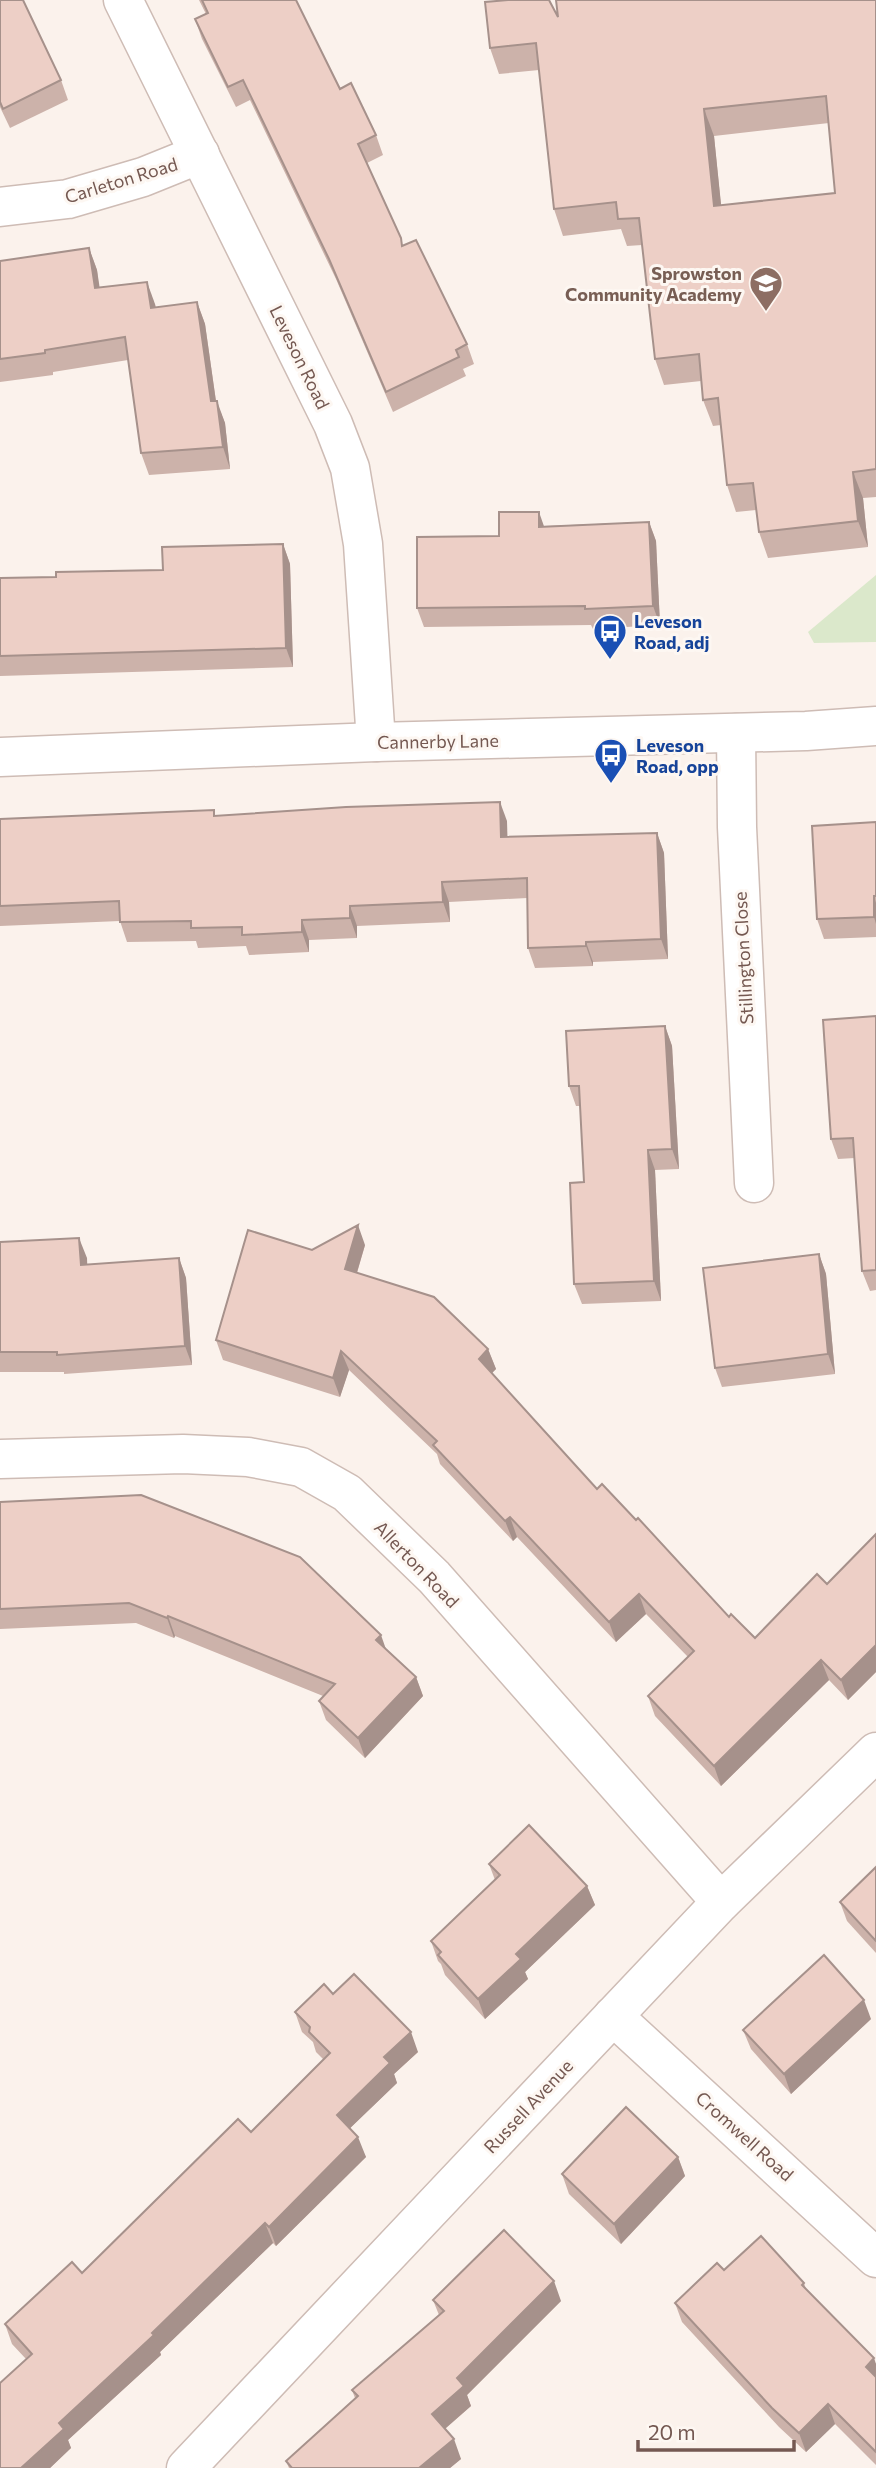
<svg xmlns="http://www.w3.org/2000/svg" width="876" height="2468" font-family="Commissioner,sans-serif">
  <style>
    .green { fill: #dbe8cb }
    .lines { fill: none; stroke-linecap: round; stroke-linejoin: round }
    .minor-casing { stroke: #cebcb5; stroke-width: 41 }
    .minor { stroke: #fff; stroke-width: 38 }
    .wall { fill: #ccb2aa; fill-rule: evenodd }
    .shaded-wall { fill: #a6918b }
    .building { fill: #edcfc6; stroke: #a6918b; stroke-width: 2; fill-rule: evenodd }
    .labels { text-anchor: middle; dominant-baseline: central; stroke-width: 6; stroke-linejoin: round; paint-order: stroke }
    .street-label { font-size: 18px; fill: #745851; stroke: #fdf7f2 }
    .education-label { font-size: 18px; font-weight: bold; fill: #785e54; stroke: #fdf7f2; text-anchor: end }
    .transit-label { font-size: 18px; font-weight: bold; fill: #164399; stroke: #fdf7f2; text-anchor: start }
  </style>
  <rect width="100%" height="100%" fill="#fbf2ec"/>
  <!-- green -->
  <path class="green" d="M876,575V642L814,643L808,632Z"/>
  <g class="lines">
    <defs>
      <g id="minor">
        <path d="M123,0L333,424L350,468L363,544L376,742"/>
        <path d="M0,207L68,199L143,177L200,154"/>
        <path d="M736,733L737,827L754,1183"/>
        <path d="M0,757L376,742L806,731L876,726"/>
        <path d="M0,1459L183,1454L248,1457L301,1467L347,1493L434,1577L721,1902"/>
        <path d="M613,2016L876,2258"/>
        <path d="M186,2468L721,1902L876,1752"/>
      </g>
    </defs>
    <!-- minor casing -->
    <use href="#minor" class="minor-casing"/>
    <!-- minor -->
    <use href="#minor" class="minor"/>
  </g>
  <!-- wall -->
  <g class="wall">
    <path d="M0,0L61,80L68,100L10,128L0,107Z"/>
    <path d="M199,0H296L340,89L376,135L383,155L367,163L403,246L467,344L474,364L463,369L466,376L393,412L336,279L250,100L236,107L202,39L195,19L206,14Z"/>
    <path d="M876,0V497L863,498L868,547L768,558L759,532L756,510L736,512L727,485L721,425L713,426L703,400L701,381L664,385L655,359L642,245L627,246L621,229L563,236L554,209L539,70L499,74L490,48L558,17ZM829,123L835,193L721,206L714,136Z"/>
    <path d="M89,248L97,270L99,288L155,304L156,308L197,302L205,324L216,401L225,423L230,469L149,475L141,453L128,360L53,372V375L0,382V261Z"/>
    <path d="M649,522L656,541L660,625L593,629L591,625L424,627L417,608L499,536L544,526Z"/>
    <path d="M283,544L290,564L293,667L0,676V578L56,577L163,570Z"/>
    <path d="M216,815L507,821V837L657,833L664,853L668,959L593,962V966L535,968L528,948L527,898L449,902L450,922L357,926V938L309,940V952L249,955L246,946L198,948L196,941L127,942L120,921L0,926V819Z"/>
    <path d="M876,822V937L824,939L817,919Z"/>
    <path d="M876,1016V1290L870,1291L862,1271L855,1158L838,1159L831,1139Z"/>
    <path d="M665,1026L672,1046L679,1169L655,1170L661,1301L582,1304L574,1284L584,1182L580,1106H576L569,1086Z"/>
    <path d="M0,1242L87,1258V1265L179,1258L186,1278L192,1365L64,1374V1372H0Z"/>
    <path d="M365,1245L357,1273L488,1349L496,1369L492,1373L597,1489L729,1617L755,1638L827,1584L876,1534V1672L848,1700L829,1680L721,1786L655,1716L648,1696L688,1657L646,1614L616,1642L517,1537L513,1541L440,1464L437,1454L349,1370L340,1397L223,1360L216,1340L312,1250Z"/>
    <path d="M819,1254L826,1274L835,1374L722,1387L715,1368Z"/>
    <path d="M0,1502L386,1649L416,1677L423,1696L365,1758L326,1720L319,1701L323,1696L175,1636L174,1638L136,1623L0,1629Z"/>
    <path d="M489,1864L587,1886L595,1905L525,1972L528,1979L485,2019L445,1975L441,1964L438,1961L431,1941L495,1880Z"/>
    <path d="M876,1867V1953L847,1921L840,1902Z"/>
    <path d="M333,1994L418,2052L394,2074L397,2083L350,2128L366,2157L276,2246L273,2243L160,2352L161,2355L68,2440L71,2448L50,2468H0L26,2359L12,2344L5,2324L82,2273L251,2132L324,2060L316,2052L313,2042L302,2032L295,2012Z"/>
    <path d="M871,2019L791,2094L751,2049L743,2030Z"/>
    <path d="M678,2157L685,2176L621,2244L569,2194L562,2174Z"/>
    <path d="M724,2270L804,2283L806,2289L876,2364V2465L835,2424L806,2452L779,2427L682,2322L675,2303Z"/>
    <path d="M433,2300L561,2301L467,2395L471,2406L445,2429L461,2459L450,2468H289L286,2461L355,2398L352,2390L439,2315Z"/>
  </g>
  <!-- shaded-wall -->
  <g class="shaded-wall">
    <path d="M704,109L714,136L724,233L714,206Z"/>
    <path d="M89,248L97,270L103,310L95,288Z"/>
    <path d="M147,282L155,304L159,330L151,308Z"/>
    <path d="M197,302L205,324L219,423L211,401Z"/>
    <path d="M217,401L225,423L230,469L223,447Z"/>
    <path d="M853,472L863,498L868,547L858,521Z"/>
    <path d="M539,512L546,532L539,527Z"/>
    <path d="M649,522L656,541L660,625L653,606Z"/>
    <path d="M283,544L290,564L293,667L286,648Z"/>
    <path d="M500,802L507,821L508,857L501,837Z"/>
    <path d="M657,833L664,853L668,959L661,939Z"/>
    <path d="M442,882L449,902L450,922L443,902Z"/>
    <path d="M874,896L876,903V924L874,917Z"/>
    <path d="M350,906L357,926V938L350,918Z"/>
    <path d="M302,920L309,940V952L302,932Z"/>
    <path d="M586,942L593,962V966L586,946Z"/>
    <path d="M665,1026L672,1046L679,1169L672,1149Z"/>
    <path d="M648,1150L655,1170L661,1301L654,1281Z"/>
    <path d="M358,1225L365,1245L352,1289L345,1269Z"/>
    <path d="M79,1238L87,1258L88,1285L81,1265Z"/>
    <path d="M819,1254L826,1274L835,1374L828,1354Z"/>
    <path d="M179,1258L186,1278L192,1365L185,1346Z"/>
    <path d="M488,1349L496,1369L486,1379L479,1359Z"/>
    <path d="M341,1351L349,1370L340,1397L333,1378Z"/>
    <path d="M510,1517L517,1537L513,1541L505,1521Z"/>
    <path d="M639,1594L646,1614L616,1642L609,1622Z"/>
    <path d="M168,1616L175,1636L174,1638L167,1618Z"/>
    <path d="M381,1635L388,1655L376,1640Z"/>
    <path d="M876,1645V1672L848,1700L841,1680Z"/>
    <path d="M821,1660L829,1680L721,1786L714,1766Z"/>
    <path d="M416,1677L423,1696L365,1758L358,1738Z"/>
    <path d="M587,1886L595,1905L525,1972L528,1979L485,2019L478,1999L516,1954Z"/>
    <path d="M864,2000L871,2019L791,2094L784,2074Z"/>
    <path d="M411,2032L418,2052L394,2074L397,2083L344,2134L337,2115L384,2057Z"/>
    <path d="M358,2137L366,2157L276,2246L269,2227Z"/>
    <path d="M678,2157L685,2176L621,2244L614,2224Z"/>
    <path d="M265,2223L273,2243L160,2352L161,2355L68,2440L71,2448L50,2468H21L59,2423Z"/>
    <path d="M554,2281L561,2301L467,2395L471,2406L440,2433L432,2414L457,2378Z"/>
    <path d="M874,2358L876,2364V2383L866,2367Z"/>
    <path d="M828,2404L835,2424L806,2452L799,2433Z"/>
    <path d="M454,2439L461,2459L450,2468H419Z"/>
  </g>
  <!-- building -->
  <g class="building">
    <path d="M0,0H23L61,80L3,109L0,102Z"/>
    <path d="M202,0H296L340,89L351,83L376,135L358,144L401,238L402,246L416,240L467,344L456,350L459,357L386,392L329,259L243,80L228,87L195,19L208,13Z"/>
    <path d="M508,0H549L558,17L556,0H876V469L853,472L858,521L759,532L753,483L727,485L718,398L703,400L699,354L655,359L639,218L618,219L616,202L554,209L536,43L490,48L485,2ZM826,96L835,193L714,206L704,109Z"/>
    <path d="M89,248L95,288L147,282L151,308L197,302L211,401H217L223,447L141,453L125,337L45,350V353L0,359V261Z"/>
    <path d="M499,512H539V527L649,522L653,606L585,609V606L417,608V537L499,536Z"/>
    <path d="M283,544L286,648L0,656V578L56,577V572L163,570L162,547Z"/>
    <path d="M500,802L501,837L657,833L661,939L586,942V946L528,948L527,878L442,882L443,902L350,906V918L302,920V932L242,935V927L191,928V921L120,922L119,901L0,906V819L214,810V816L346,807Z"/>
    <path d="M876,822V896H874V917L817,919L812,826Z"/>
    <path d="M876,1016V1270L862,1271L853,1138L831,1139L823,1020Z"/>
    <path d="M665,1026L672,1149L648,1150L654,1281L574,1284L570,1183L584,1182L579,1086H569L566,1031Z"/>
    <path d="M358,1225L345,1269L434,1297L488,1349L479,1359L597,1489L602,1484L636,1520L638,1518L729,1617L731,1614L755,1638L817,1574L827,1584L876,1534V1645L841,1680L821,1660L714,1766L648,1696L694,1651L639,1594L609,1622L510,1517L505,1521L433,1445L437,1441L341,1351L333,1378L216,1340L248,1230L312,1250Z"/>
    <path d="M79,1238L81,1265L179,1258L185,1346L57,1355V1352H0V1242Z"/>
    <path d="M819,1254L828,1354L715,1368L703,1268Z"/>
    <path d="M141,1495L300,1557L381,1635L376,1640L416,1677L358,1738L319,1701L335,1684L168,1616L167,1618L129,1603L0,1609V1502Z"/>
    <path d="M529,1825L587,1886L516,1954L521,1959L478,1999L438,1955L441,1952L431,1941L500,1875L489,1864Z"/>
    <path d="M876,1867V1941L840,1902Z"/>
    <path d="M824,1955L864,2000L784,2074L743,2030Z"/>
    <path d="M354,1974L411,2032L384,2057L390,2063L337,2115L358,2137L269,2227L265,2223L152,2333L154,2335L59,2423L64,2429L21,2468H0V2383L32,2354L5,2324L72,2262L82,2273L238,2119L251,2132L330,2053L309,2032L310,2027L295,2012L324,1984L333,1994Z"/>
    <path d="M626,2107L678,2157L614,2224L562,2174Z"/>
    <path d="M504,2230L554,2281L457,2378L464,2386L432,2414L454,2439L419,2468H292L286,2461L358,2396L352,2390L444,2311L433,2300Z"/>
    <path d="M761,2236L804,2283L802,2285L874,2358L866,2367L876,2377V2452L828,2404L799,2433L772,2408L675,2303L717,2263L724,2270Z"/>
  </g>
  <!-- icons -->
  <defs>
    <symbol id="school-pin" viewBox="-11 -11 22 30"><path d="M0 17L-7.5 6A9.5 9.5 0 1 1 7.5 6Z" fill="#8d6e63" stroke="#fdf7f2"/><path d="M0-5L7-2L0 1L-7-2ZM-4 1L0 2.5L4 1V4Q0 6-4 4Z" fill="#fff"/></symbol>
    <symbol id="bus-pin" viewBox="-11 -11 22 30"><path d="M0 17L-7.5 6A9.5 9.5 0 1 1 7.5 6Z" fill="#1a4fb4" stroke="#fdf7f2"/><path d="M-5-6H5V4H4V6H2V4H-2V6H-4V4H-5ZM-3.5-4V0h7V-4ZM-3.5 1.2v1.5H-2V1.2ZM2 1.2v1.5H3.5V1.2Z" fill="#fff"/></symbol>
  </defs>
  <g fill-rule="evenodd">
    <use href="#school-pin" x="747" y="264" width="38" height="52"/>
    <use href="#bus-pin" x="591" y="612" width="38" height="52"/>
    <use href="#bus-pin" x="592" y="736" width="38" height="52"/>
  </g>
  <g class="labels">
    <!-- street labels -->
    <g class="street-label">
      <text transform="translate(121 180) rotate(-17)">Carleton Road</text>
      <text transform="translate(300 357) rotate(64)">Leveson Road</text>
      <text transform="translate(438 741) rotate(-1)">Cannerby Lane</text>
      <text transform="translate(743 958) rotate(-93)">Stillington Close</text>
      <text transform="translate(417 1564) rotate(46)">Allerton Road</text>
      <text transform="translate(528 2106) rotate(-47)">Russell Avenue</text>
      <text transform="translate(745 2136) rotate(42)">Cromwell Road</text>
    </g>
    <!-- education labels -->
    <g class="education-label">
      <text x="742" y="273">Sprowston<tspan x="742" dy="21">Community Academy</tspan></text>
    </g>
    <!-- transit labels -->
    <g class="transit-label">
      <text x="634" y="621">Leveson<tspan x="634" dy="21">Road, adj</tspan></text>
      <text x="636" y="745">Leveson<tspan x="636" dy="21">Road, opp</tspan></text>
    </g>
  </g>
  <!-- scale -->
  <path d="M638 2440v10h156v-10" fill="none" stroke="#745851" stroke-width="3.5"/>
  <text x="648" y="2440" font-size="21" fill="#745851" stroke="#fdf7f2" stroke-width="5" paint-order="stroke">20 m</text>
</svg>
